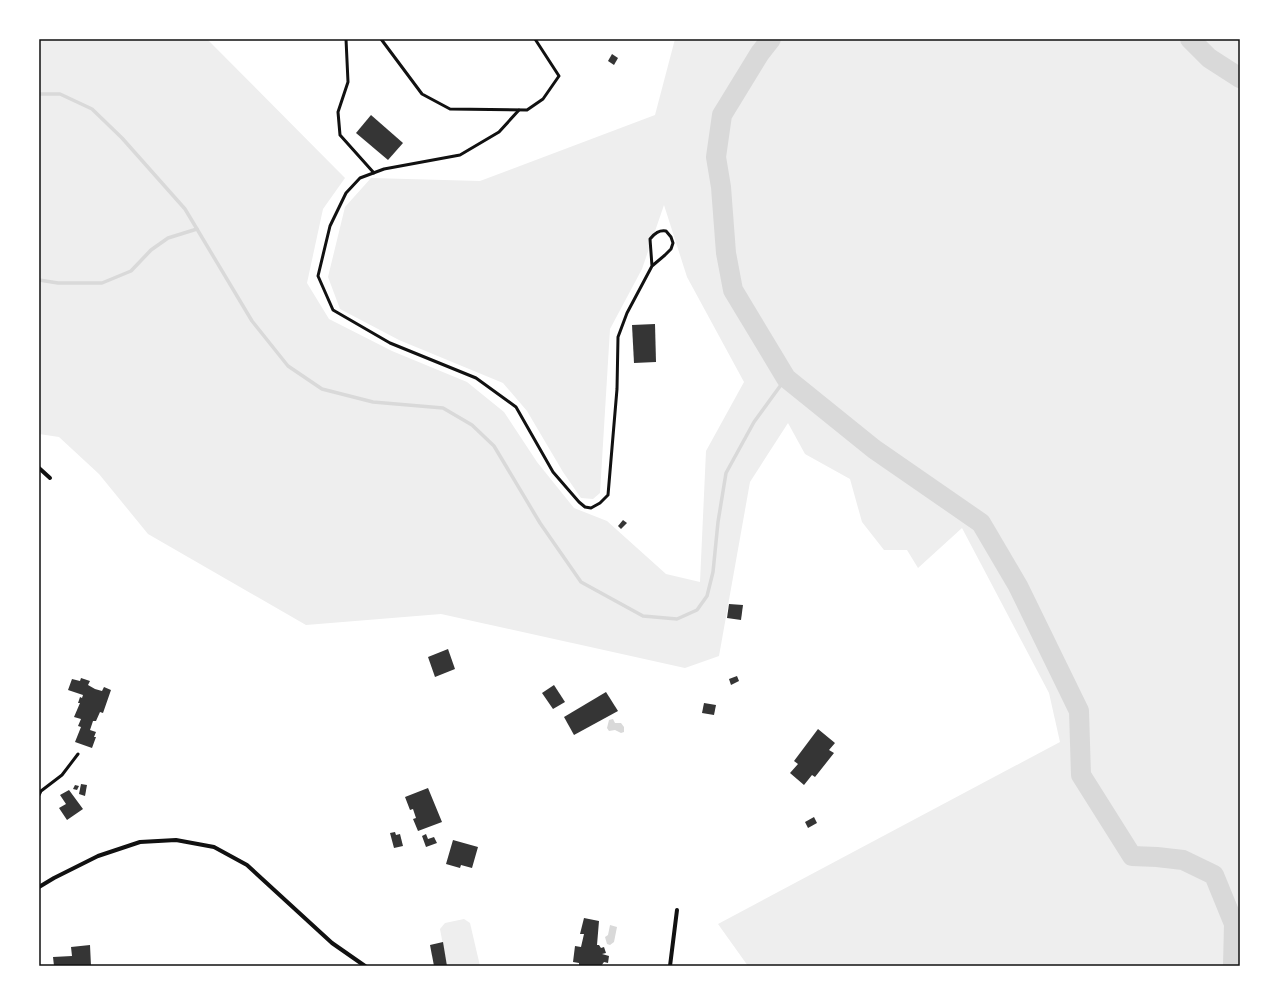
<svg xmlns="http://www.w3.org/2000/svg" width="1279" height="1005" font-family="Quicksand,sans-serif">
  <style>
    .green { fill: #eee }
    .water { fill: #d9d9d9 }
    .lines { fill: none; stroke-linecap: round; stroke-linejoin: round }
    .stream { stroke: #d9d9d9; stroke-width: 3.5 }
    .river { stroke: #d9d9d9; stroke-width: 20 }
    .building { fill: #353535 }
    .service { stroke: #111; stroke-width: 3 }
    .minor { stroke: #111; stroke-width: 4 }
    .neatline { fill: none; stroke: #111; stroke-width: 1.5 }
  </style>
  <rect width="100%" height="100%" fill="#fff"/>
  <!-- green -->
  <g class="green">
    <path d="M39,39H207L345,178L323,209L307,283L329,319L392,351L467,382L504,412L537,462L574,508L607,521L666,574L700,582L706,451L744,382L687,277L664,205L642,269L610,329L600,493L593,499L581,498L563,472L527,411L503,383L399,340L340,309L328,277L345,207L371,178L480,181L655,115L675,39H1240V966H748L718,924L1060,742L1049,693L962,528L918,568L907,550H884L862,522L850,479L805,454L788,423L750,482L719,656L685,668L441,614L306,625L148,534L99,474L59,437L39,434Z"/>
    <path d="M464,919L470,923L480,966H447L440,929L445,923Z"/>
  </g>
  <!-- water -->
  <g class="water">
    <path d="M613,719L615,723H621L624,727V732L621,733L615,730L609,731L607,728L609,720Z"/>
    <path d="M610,925L617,927L614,942L610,945L607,944L605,937L608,935Z"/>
  </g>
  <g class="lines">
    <!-- stream -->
    <g class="stream">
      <path d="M39,94H60L92,109L122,138L185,209L252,321L288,366L322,389L373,402L443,408L472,425L494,446L540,523L581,582L643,616L677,619L697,610L707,596L713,572L718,522L726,473L754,422L786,378"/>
      <path d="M39,280L58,283H102L131,271L151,250L168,238L197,229"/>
    </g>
    <!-- river -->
    <g class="river">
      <path d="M771,39L760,53L722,115L716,157L721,187L726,253L733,290L786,378L874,449L981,523L1018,586L1079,711L1081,775L1132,856L1157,857L1183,860L1214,875L1234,924L1233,966"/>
      <path d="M1190,39L1209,58L1240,78"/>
    </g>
  </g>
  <!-- building -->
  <g class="building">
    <path d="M612,54L618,58L614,65L608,61Z"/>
    <path d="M371,115L403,143L388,160L356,133Z"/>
    <path d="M655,324L656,362L634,363L632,325Z"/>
    <path d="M623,520L627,523L621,529L618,526Z"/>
    <path d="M729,604L743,605L741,620L727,618Z"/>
    <path d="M448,649L455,669L435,677L428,657Z"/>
    <path d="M737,676L739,681L731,685L729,679Z"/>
    <path d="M81,678L90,681L88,685L95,689L102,691L104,687L111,690L103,713L100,712L96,721H93L90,730L96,732L94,737H96L92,748L75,742L81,727L78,726L81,719L74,717L80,703H78L80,697L82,698L83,695L68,690L72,679L80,681Z"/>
    <path d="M554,685L565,702L553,709L542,693Z"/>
    <path d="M606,692L618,711L574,735L564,717Z"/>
    <path d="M704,703L716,705L714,715L702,713Z"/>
    <path d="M818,729L835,743L829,750L834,753L815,777L812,775L804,785L790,773L798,764L794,761Z"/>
    <path d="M81,784L87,785L85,796L79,794Z"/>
    <path d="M75,785L79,786L77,790L73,789Z"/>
    <path d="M428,788L442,822L418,831L413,819L416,818L413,809L410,810L405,797Z"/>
    <path d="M69,790L83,809L67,820L59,808L66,804L60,795Z"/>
    <path d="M814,817L817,823L808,828L805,822Z"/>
    <path d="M395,832L396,835L400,834L403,846L394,848L390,833Z"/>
    <path d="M426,834L428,839L434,837L437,843L426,847L422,836Z"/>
    <path d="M453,840L478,847L472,868L461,865L460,868L446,864Z"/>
    <path d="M584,918L599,921L597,945H599L601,948L604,947L606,953L602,954L609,956L608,963L604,962L601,966H579V963L573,962L575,946L581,947L584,934H580Z"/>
    <path d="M443,942L447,966H434L430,945Z"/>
    <path d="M90,945L91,966H54L53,957L72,956L71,947Z"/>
  </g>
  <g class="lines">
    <!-- service -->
    <g class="service">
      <path d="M346,39L348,82L338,112L340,135L374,173"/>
      <path d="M381,39L422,94L450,109L527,110L543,99L559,76L535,39"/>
      <path d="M519,110L499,132L460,155L384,169L360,178L346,193L330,226L318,276L333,310L390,343L476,378L516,407L553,472L579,502L585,507L591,508L600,503L608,495L617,389L618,337L627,313L652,266L665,255L671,249L673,243L671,237L666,231C659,230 655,233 650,239L652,266"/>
      <path d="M39,795L41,791L62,775L78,754"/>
    </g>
    <!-- minor -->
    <g class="minor">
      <path d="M39,468L50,478"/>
      <path d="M39,887L54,878L98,856L140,842L176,840L214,847L247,865L332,943L365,966"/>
      <path d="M670,966L677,910"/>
    </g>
  </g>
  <!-- border -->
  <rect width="1279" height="1005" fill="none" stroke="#ffffff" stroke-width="80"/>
  <rect x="40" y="40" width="1199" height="925" class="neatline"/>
</svg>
